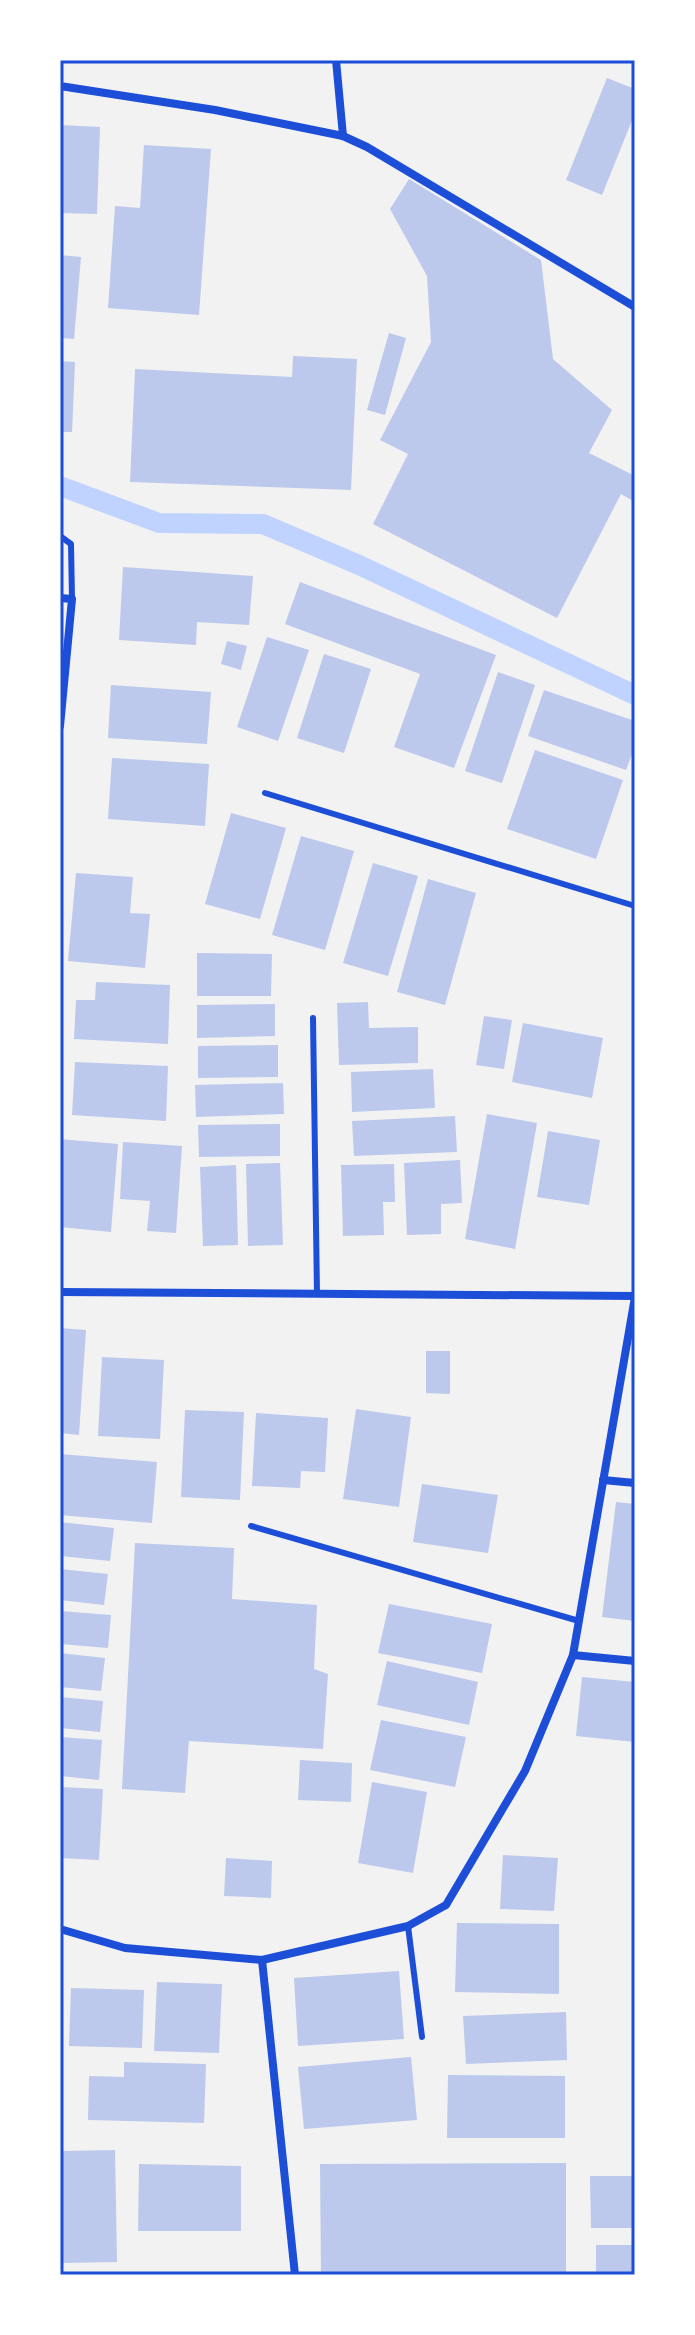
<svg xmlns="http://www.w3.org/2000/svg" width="695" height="2335" font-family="Lato,sans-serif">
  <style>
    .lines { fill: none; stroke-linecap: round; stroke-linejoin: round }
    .stream { stroke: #bfd3fe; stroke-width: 20 }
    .building { fill: #bdc9ec }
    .service { stroke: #1d4ed8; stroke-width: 6 }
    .minor { stroke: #1d4ed8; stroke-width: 8 }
    .neatline { fill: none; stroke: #1d4ed8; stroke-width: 3 }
  </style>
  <rect width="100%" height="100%" fill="#f2f2f2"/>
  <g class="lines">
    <!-- stream -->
    <path class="stream" d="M60,486L159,523L263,524L359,565L635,695"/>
  </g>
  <!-- building -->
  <g class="building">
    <path d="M607,78L635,89V113L602,195L566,180Z"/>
    <path d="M60,125L100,127L97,214L60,213Z"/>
    <path d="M144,145L211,149L199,315L108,308L115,206L140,208Z"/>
    <path d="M409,179L541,260L553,359L612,410L589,453L635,476V502L621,494L557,618L373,524L408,454L380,440L431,342L427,276L390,209Z"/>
    <path d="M60,255L81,257L74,339L60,338Z"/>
    <path d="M389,333L406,338L385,415L367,410Z"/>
    <path d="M293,356L357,359L351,490L130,482L135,369L292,377Z"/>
    <path d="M60,361L75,362L72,432H60Z"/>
    <path d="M123,567L253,576L249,625L197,622L196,645L119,640Z"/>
    <path d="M300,582L496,655L454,768L394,747L420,674L285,624Z"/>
    <path d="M267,637L309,650L278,741L237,727Z"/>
    <path d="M227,641L247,646L241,670L221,664Z"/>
    <path d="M324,654L371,669L344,753L297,738Z"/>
    <path d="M498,672L535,685L502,783L465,771Z"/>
    <path d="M111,685L211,692L207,744L108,738Z"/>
    <path d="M544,690L635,721V746L626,770L528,736Z"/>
    <path d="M535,750L623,780L596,859L507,829Z"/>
    <path d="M112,758L209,764L205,826L108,819Z"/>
    <path d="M231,813L286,828L260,919L205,904Z"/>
    <path d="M301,836L354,851L325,950L272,935Z"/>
    <path d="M373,863L418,876L388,976L343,963Z"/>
    <path d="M76,873L133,877L130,913L150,914L145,968L68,961Z"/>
    <path d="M428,879L476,893L445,1005L397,992Z"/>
    <path d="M197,953L272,954L271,996H197Z"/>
    <path d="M96,982L170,985L168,1044L74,1039L76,1000H95Z"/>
    <path d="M368,1002L369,1028L418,1027V1063L339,1065L337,1003Z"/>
    <path d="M275,1004V1036L197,1038V1005Z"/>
    <path d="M484,1016L512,1020L504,1069L476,1065Z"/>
    <path d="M523,1023L603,1038L592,1098L512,1082Z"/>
    <path d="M278,1045V1077L198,1078V1046Z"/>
    <path d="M75,1062L168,1066L166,1121L72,1115Z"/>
    <path d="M433,1069L435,1108L352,1112L351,1072Z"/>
    <path d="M283,1083L284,1114L196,1117L195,1085Z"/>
    <path d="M487,1114L537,1123L515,1249L465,1239Z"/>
    <path d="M455,1116L457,1152L354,1156L352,1121Z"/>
    <path d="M280,1124V1156L199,1157L198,1125Z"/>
    <path d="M548,1131L600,1140L589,1205L537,1197Z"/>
    <path d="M60,1139L118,1144L111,1232L60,1227Z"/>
    <path d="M123,1142L182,1146L176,1233L147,1231L150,1201L120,1199Z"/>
    <path d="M460,1160L462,1203L441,1204V1234L407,1235L404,1163Z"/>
    <path d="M280,1163L283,1245L248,1246L246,1164Z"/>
    <path d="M394,1164L395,1202H383L384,1235L343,1236L341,1165Z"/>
    <path d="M236,1165L238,1245L203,1246L200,1167Z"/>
    <path d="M60,1328L86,1330L79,1435L60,1433Z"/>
    <path d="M426,1351H450V1394L426,1393Z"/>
    <path d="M102,1357L164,1360L160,1439L98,1436Z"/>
    <path d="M356,1409L411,1417L399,1507L343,1499Z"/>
    <path d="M185,1410L244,1412L240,1500L181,1497Z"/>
    <path d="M256,1413L328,1418L325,1472L301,1471L300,1488L252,1486Z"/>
    <path d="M60,1454L157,1462L152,1523L60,1515Z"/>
    <path d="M422,1484L498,1495L488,1553L413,1542Z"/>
    <path d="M616,1502L635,1504V1621L602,1617Z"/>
    <path d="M60,1522L114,1528L110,1561L60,1556Z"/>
    <path d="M135,1543L234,1548L232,1599L317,1605L314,1669L328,1674L323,1749L189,1741L185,1793L122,1789Z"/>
    <path d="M60,1569L108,1574L104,1605L60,1600Z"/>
    <path d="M389,1604L492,1624L482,1673L378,1653Z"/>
    <path d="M60,1611L111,1615L108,1648L60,1644Z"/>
    <path d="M60,1653L105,1658L101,1691L60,1687Z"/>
    <path d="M387,1661L478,1682L469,1725L377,1705Z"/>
    <path d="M582,1677L635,1682V1742L576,1736Z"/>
    <path d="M60,1697L103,1701L100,1732L60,1728Z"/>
    <path d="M381,1720L466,1737L455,1787L370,1770Z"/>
    <path d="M60,1737L102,1740L99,1780L60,1776Z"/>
    <path d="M300,1760L352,1763L351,1802L298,1800Z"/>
    <path d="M372,1782L427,1792L413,1873L358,1863Z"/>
    <path d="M60,1787L103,1789L99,1860L60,1858Z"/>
    <path d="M503,1855L558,1858L554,1911L500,1909Z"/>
    <path d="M226,1858L272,1861L271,1898L224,1896Z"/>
    <path d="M457,1923L559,1924V1994L455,1992Z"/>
    <path d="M399,1971L404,2039L298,2046L294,1978Z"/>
    <path d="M157,1982L222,1984L219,2053L154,2051Z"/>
    <path d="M71,1988L144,1990L142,2048L69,2046Z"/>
    <path d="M566,2012L567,2060L466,2064L463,2016Z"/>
    <path d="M411,2057L417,2120L304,2129L298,2067Z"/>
    <path d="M124,2062L206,2064L204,2123L88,2120L89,2076L124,2077Z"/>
    <path d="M448,2075L565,2076V2138H447Z"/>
    <path d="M115,2150L117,2262L63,2263L61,2151Z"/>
    <path d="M566,2163V2275H321L320,2164Z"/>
    <path d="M139,2164L241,2166V2231H138Z"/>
    <path d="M590,2176H635V2228H591Z"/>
    <rect x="596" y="2245" width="39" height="30"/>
  </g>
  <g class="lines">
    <!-- service -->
    <g class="service">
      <path d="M60,536L71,544L72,599"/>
      <path d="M265,793L635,906"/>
      <path d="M313,1018L317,1294"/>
      <path d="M251,1526L579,1621"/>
      <path d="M408,1926L422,2037"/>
    </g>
    <!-- minor -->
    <g class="minor">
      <path d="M336,60L343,136"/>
      <path d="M60,86L215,110L343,136L367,147L635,307"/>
      <path d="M60,598L72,599L60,726"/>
      <path d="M60,1292L635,1296"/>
      <path d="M603,1480L635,1483"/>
      <path d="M573,1655L635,1661"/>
      <path d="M60,1929L125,1948L262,1960L408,1926L446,1905L525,1771L573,1655L635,1297"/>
      <path d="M262,1960L295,2275"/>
    </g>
  </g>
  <!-- border -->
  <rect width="695" height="2335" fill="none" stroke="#ffffff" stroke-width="124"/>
  <rect x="62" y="62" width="571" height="2211" class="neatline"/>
</svg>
